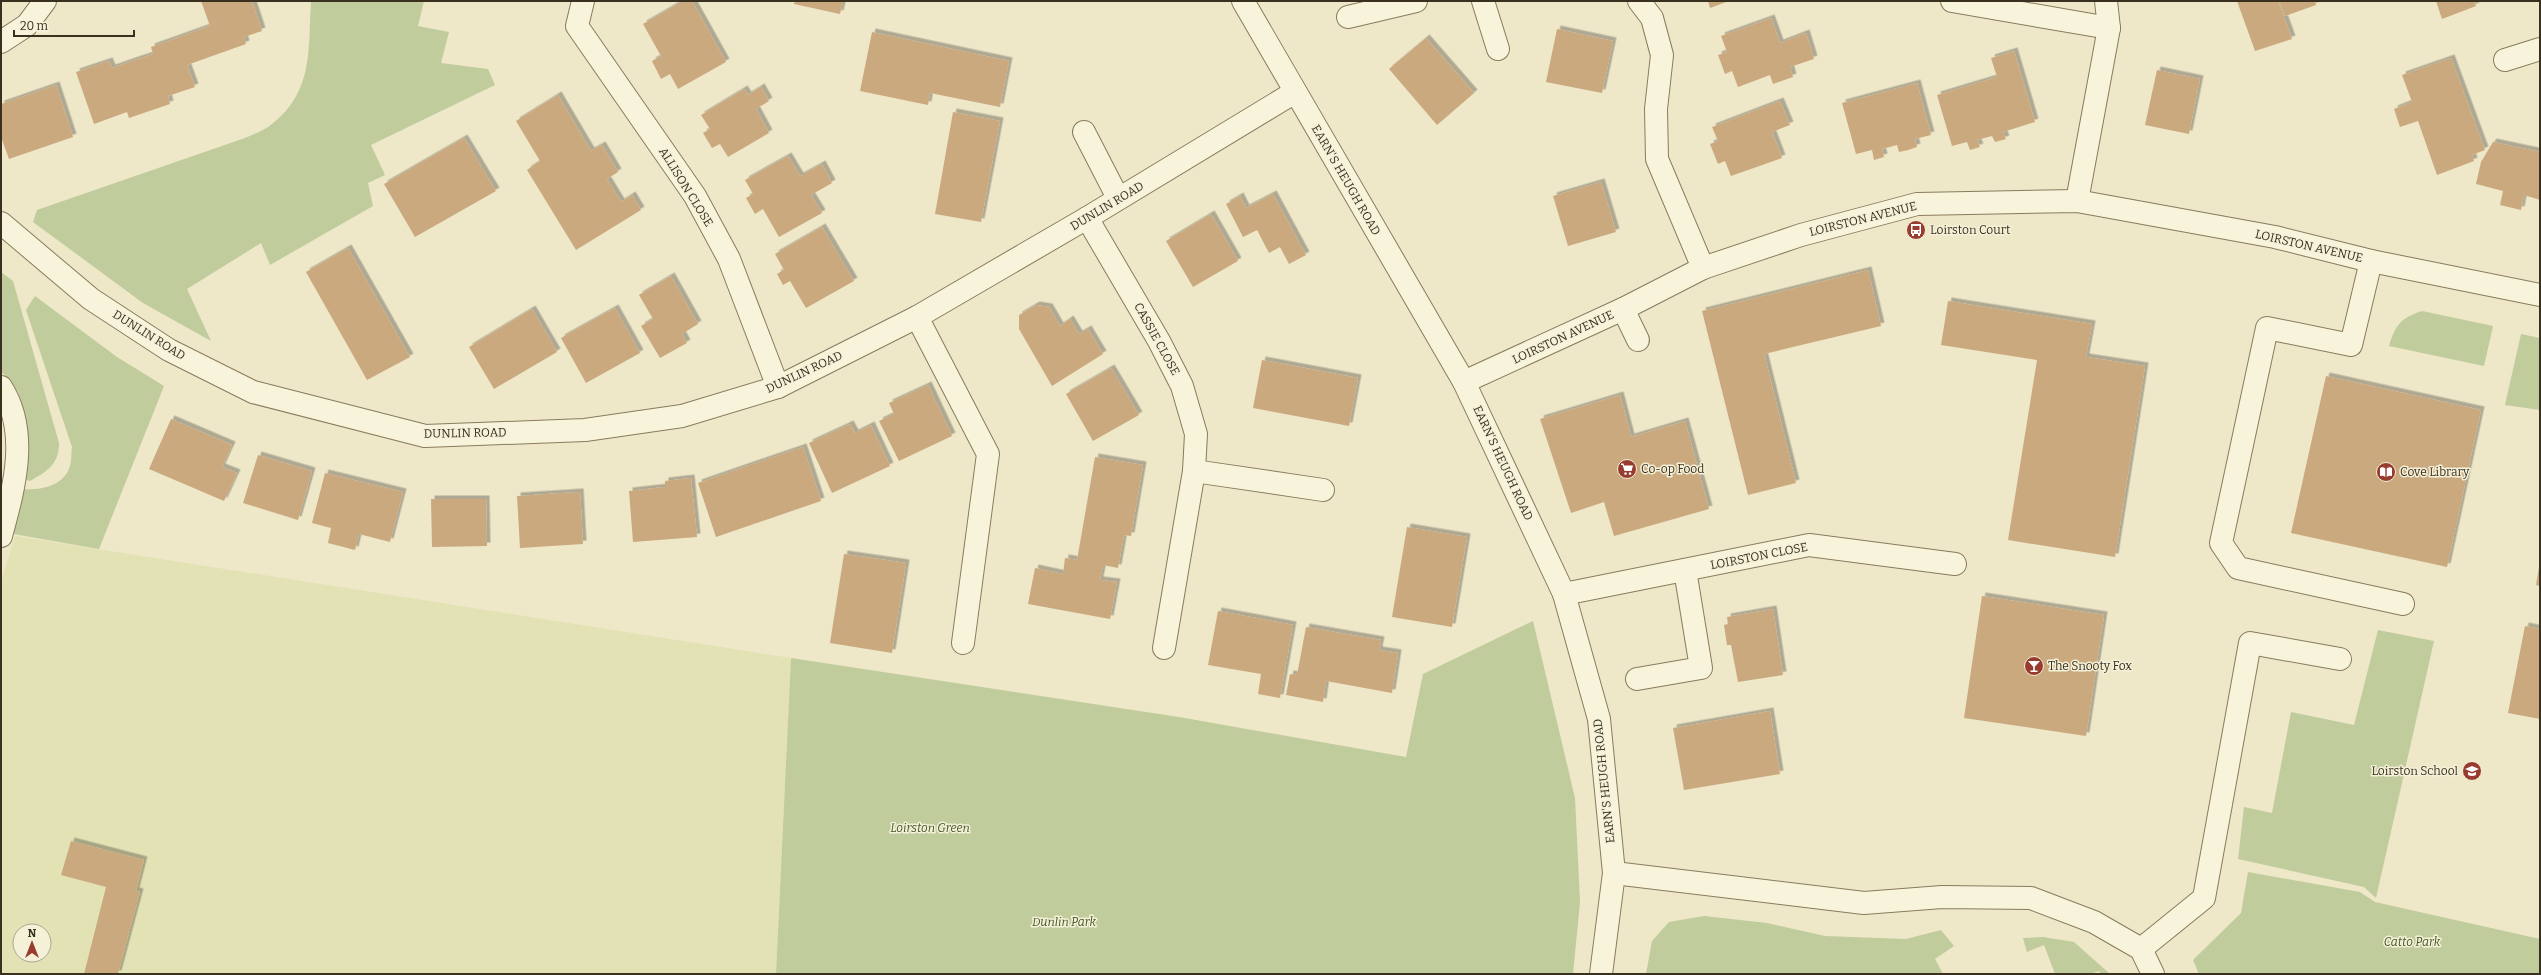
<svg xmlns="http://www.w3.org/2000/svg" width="2541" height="975" font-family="Bitter,serif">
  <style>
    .farmland { fill: #e3e2b5; fill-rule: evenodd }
    .green { fill: #c0cc9c }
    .building { fill: #cba97f; filter: url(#shadow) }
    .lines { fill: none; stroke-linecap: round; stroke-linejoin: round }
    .service-casing { stroke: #897b5d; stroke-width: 24 }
    .minor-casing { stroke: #897b5d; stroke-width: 24 }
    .tertiary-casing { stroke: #897b5d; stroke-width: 24 }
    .service { stroke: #f8f4db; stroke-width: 22 }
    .minor { stroke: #f8f4db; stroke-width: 22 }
    .tertiary { stroke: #f8f4db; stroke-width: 22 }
    .labels { text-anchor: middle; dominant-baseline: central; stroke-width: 3; stroke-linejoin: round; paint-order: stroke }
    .street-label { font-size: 12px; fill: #3a3020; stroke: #f5f1d8 }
    .poi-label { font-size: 12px; fill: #3a3020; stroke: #f5f1d8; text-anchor: start }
    .park-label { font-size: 12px; font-style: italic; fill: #445628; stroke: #f5f1d8 }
  </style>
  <defs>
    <filter id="shadow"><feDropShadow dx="3.5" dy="-3.5" stdDeviation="0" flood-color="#0004"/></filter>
  </defs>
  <rect width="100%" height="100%" fill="#eee7c8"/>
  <!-- farmland -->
  <path class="farmland" d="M15,536L791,658L776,974H1V582ZM20,931H44V955H20Z"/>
  <!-- green -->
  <g class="green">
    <path d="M311,1H424L418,26L449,32L441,63L488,69L495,85L371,145L385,175L368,183L373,206L270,265L261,243L187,289L211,341L143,303L33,222L37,210L245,138C254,134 265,130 272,124C314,91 308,49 311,1Z"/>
    <path d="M1,272L13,281L59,443C59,464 48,471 30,481L18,477L27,422L18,392L1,371Z"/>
    <path d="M35,296L117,357L164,386L99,549L2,532L13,488C32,491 63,490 70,466C72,460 71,452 72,447L26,310Z"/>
    <path d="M2422,311L2493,326L2484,366L2389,346C2395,325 2401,318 2422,311Z"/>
    <path d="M2521,334L2540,338V410L2505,405Z"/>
    <path d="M1533,621L1575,798L1580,902L1573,974H776L791,658L1179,717L1406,757L1423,674Z"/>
    <path d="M2378,630L2434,641L2376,898L2364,887L2238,859L2244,807L2272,813L2291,712L2354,725Z"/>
    <path d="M2248,872L2360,892L2375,902L2540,939V974H2199L2193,960L2241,913Z"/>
    <path d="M1704,916L1767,923L1825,936L1906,939L1941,930L1954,946L1935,959L1943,974H1646L1652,941L1669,922Z"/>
    <path d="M2043,937L2074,942L2110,974H2101L2099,971L2090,974H2055L2044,945L2027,952L2023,938Z"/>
  </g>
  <!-- building -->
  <g class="building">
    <path d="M201,1H252L262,31L244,37L246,44L187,65L195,87L168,96L170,104L129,118L127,112L94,124L76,72L109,61L112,68L132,61L153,54L151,47L210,26Z"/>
    <path d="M683,1H692L726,62L678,89L670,74L661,79L652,61L661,56L643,24Z"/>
    <path d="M795,1H843L840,14L794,4Z"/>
    <path d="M1708,1H1729L1710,8Z"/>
    <path d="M2237,1H2278L2292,39L2255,51Z"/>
    <path d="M2279,1H2315L2316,5L2285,16Z"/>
    <path d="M2436,1H2474L2476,6L2442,19Z"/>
    <path d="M1771,18L1780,43L1806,33L1814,59L1790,67L1793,77L1773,84L1770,75L1738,87L1732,71L1725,74L1721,63L1718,55L1727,52L1721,36Z"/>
    <path d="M1557,29L1613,41L1602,93L1546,82Z"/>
    <path d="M872,32L1009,61L1000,107L930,93L928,105L860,91Z"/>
    <path d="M1426,38L1474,93L1437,125L1389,69Z"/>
    <path d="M2014,51L2035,122L2003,132L2006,139L1995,142L1992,136L1977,140L1980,147L1970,150L1967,142L1952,146L1937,95L1997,77L1991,58Z"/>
    <path d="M2451,58L2485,150L2472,155L2474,161L2437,175L2418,121L2400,127L2394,109L2412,102L2402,75Z"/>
    <path d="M2157,70L2200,79L2189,134L2145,125Z"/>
    <path d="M1917,83L1931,135L1915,139L1917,147L1908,150L1899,152L1897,145L1882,149L1884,157L1874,160L1872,150L1856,154L1842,103Z"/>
    <path d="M56,85L73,137L9,159L1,137V104Z"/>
    <path d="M761,87L769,101L756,109L769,133L728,157L720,144L712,148L703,133L710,129L701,115L744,89L748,95Z"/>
    <path d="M558,95L591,151L602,145L618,172L607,179L621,202L632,195L641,210L576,250L527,170L540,161L516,121Z"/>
    <path d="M1780,101L1790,125L1772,132L1782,158L1731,176L1725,161L1718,164L1710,144L1718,141L1712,127Z"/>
    <path d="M953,112L1000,121L981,222L935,214Z"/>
    <path d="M464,138L496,191L415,237L384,184Z"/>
    <path d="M2493,142L2540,152V200L2524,195L2521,210L2500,205L2503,191L2476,184L2481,162Z"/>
    <path d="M788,156L800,176L822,164L832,183L811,195L822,213L779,237L763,209L755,214L746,198L753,194L745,180Z"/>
    <path d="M1601,182L1616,232L1568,246L1553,196Z"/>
    <path d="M1273,194L1306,255L1289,264L1280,247L1269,253L1257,230L1243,237L1226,204L1240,196L1246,208Z"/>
    <path d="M1211,214L1238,261L1193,287L1166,241Z"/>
    <path d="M822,227L854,281L806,308L790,281L783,285L777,274L784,270L775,254Z"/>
    <path d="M348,248L410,357L367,380L306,272Z"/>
    <path d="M1868,270L1881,326L1764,354L1796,483L1748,495L1702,311Z"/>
    <path d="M671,276L698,324L682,334L687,343L660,358L641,326L653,319L639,295Z"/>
    <path d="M1948,301L2092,324L2086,357L2145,366L2115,557L2008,540L2037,360L1941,345Z"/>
    <path d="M1036,305L1049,307L1060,326L1070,319L1079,334L1088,329L1103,354L1052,386L1019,329V315Z"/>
    <path d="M615,308L640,353L586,383L561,338Z"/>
    <path d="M532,309L557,352L494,389L469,347Z"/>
    <path d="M1262,360L1358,378L1349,426L1253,408Z"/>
    <path d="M1111,368L1139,415L1093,441L1066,394Z"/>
    <path d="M2326,376L2481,410L2447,567L2291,533Z"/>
    <path d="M928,385L952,436L899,461L879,421L894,414L889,403Z"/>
    <path d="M1620,395L1631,437L1685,421L1709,509L1614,536L1604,502L1571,513L1540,419Z"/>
    <path d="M171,419L232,445L222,467L237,473L224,501L149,469Z"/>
    <path d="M850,424L855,433L871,425L890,466L832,493L809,443Z"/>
    <path d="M803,447L821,501L716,537L698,483Z"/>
    <path d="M258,455L312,471L298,520L243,503Z"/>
    <path d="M1095,457L1143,465L1131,536L1124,535L1118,568L1103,565L1100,580L1117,582L1110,619L1028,604L1035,568L1063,574L1065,558L1077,560Z"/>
    <path d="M325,473L403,492L390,542L359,534L355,550L328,543L331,528L312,523Z"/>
    <path d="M691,478L697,537L633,542L629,491L665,487V481Z"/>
    <path d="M580,492L583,544L520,548L517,496Z"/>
    <path d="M431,499H486L487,546L432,547Z"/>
    <path d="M1407,527L1467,537L1452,627L1392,617Z"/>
    <path d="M844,554L906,563L892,653L830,643Z"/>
    <path d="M2539,567H2540V586L2536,585Z"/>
    <path d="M1982,596L2104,615L2086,736L1964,718Z"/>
    <path d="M1773,609L1783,675L1738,682L1731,645H1727L1724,625L1728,624L1727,617Z"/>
    <path d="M1218,611L1293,625L1280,698L1258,694L1261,674L1208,665Z"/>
    <path d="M2525,626L2540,629V719L2508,713Z"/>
    <path d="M1306,627L1381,640L1379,650L1398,653L1392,693L1326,681L1323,702L1286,695L1290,674L1297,675Z"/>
    <path d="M1770,711L1780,774L1684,790L1673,728Z"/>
    <path d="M71,841L144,860L136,891L140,892L118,974H84L106,887L61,875Z"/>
  </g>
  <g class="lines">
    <defs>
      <g id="service">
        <path d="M1084,132L1118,198"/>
        <path d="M2371,261L2351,345L2267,328L2221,543L2238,568L2403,604"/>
        <path d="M1623,309L1638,340"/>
        <path d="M1637,679L1701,668L1685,570"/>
        <path d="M1614,873L1864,903L1942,897L2031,898L2094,922L2141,949L2153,974"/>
        <path d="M2141,949L2204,898L2250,643L2340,659"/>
      </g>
      <g id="minor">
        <path d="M583,1L577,26L695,196L729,259L778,387"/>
        <path d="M1483,1L1498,49"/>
        <path d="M1639,1L1652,18L1662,55L1656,109L1657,159L1703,268"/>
        <path d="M1952,1L2109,28"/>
        <path d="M1348,17L1416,1"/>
        <path d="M1,42L27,25L45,1"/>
        <path d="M2505,60L2540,49"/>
        <path d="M2077,201L2109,28L2106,1"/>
        <path d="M1087,218L1159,341L1182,386L1196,434L1194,471L1164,648"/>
        <path d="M1,223L91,299L169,350L253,392L425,436L585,430L682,416L778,387L917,317L1087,218L1295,92"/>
        <path d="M917,317L988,454L963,643"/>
        <path d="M1,387C30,432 14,488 1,536"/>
        <path d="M1194,471L1323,490"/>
        <path d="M1564,594L1809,545L1955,564"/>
      </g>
      <g id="tertiary">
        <path d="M1243,1L1464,382L1564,594L1599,719L1614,873L1601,974"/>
        <path d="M1464,382L1623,309L1703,268L1801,235L1917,204L2077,201L2275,237L2371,261L2540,295"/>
      </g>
    </defs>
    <!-- service casing -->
    <use href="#service" class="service-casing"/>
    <!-- minor casing -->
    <use href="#minor" class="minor-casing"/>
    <!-- tertiary casing -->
    <use href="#tertiary" class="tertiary-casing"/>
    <!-- service -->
    <use href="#service" class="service"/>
    <!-- minor -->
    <use href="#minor" class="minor"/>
    <!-- tertiary -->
    <use href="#tertiary" class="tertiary"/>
  </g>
  <!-- icons -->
  <defs>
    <symbol id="bus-disc" viewBox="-11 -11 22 22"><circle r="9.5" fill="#973c2f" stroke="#f5f1d8"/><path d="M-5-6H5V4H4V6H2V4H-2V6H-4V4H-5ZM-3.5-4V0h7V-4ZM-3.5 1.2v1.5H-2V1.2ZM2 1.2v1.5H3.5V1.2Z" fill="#fff"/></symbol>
    <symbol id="supermarket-disc" viewBox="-11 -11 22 22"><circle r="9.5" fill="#973c2f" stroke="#f5f1d8"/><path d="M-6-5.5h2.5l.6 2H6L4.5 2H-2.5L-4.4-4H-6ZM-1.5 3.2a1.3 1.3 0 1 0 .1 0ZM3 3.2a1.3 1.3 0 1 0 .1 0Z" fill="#fff"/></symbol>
    <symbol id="library-disc" viewBox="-11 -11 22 22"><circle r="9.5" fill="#973c2f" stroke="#f5f1d8"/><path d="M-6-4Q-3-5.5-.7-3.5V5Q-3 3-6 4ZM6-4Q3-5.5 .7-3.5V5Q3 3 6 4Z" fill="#fff"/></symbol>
    <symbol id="bar-disc" viewBox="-11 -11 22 22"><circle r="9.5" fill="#973c2f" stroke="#f5f1d8"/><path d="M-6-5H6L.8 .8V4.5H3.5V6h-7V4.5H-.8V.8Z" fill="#fff"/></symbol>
    <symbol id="school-disc" viewBox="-11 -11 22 22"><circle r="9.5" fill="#973c2f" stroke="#f5f1d8"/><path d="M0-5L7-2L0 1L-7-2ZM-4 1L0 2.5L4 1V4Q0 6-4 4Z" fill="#fff"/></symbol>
  </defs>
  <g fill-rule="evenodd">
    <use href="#bus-disc" x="1905" y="219" width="22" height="22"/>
    <use href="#supermarket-disc" x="1616" y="458" width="22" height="22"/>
    <use href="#library-disc" x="2375" y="461" width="22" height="22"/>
    <use href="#bar-disc" x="2023" y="655" width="22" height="22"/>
    <use href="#school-disc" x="2461" y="760" width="22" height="22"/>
  </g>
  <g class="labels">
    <!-- street labels -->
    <g class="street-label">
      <text transform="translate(1346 180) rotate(60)">EARN'S HEUGH ROAD</text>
      <text transform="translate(686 187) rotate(58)">ALLISON CLOSE</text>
      <text transform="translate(1107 206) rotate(-31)">DUNLIN ROAD</text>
      <text transform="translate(1863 219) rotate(-14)">LOIRSTON AVENUE</text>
      <text transform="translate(2309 246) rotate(13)">LOIRSTON AVENUE</text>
      <text transform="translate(149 335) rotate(32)">DUNLIN ROAD</text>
      <text transform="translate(1563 337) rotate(-25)">LOIRSTON AVENUE</text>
      <text transform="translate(1157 339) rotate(61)">CASSIE CLOSE</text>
      <text transform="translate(804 372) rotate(-25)">DUNLIN ROAD</text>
      <text transform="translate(465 433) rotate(-1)">DUNLIN ROAD</text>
      <text transform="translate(1503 463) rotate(65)">EARN'S HEUGH ROAD</text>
      <text transform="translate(1759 556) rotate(-11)">LOIRSTON CLOSE</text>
      <text transform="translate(1604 781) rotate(-96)">EARN'S HEUGH ROAD</text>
    </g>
    <!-- poi labels -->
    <g class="poi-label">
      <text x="1930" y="230">Loirston Court</text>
      <text x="1641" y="469">Co-op Food</text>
      <text x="2400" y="472">Cove Library</text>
      <text x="2048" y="666">The Snooty Fox</text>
      <text x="2458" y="771" text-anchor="end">Loirston School</text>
    </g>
    <!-- park labels -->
    <g class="park-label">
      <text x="930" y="828">Loirston Green</text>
      <text x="1064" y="922">Dunlin Park</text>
      <text x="2412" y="942">Catto Park</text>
    </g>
  </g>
  <!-- border -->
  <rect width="2541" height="975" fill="none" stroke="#3a3020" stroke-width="4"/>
  <!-- north arrow -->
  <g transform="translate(32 943)"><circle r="19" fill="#f5f1d8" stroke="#aaa48e"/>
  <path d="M0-3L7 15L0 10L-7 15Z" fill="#973c2f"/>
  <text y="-6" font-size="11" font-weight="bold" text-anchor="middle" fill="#3a3020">N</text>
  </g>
  <!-- scale -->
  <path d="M14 30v6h120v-6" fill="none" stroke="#3a3020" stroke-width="2"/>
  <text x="20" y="30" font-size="12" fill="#3a3020" stroke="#f5f1d8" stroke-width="3" paint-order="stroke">20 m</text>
</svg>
